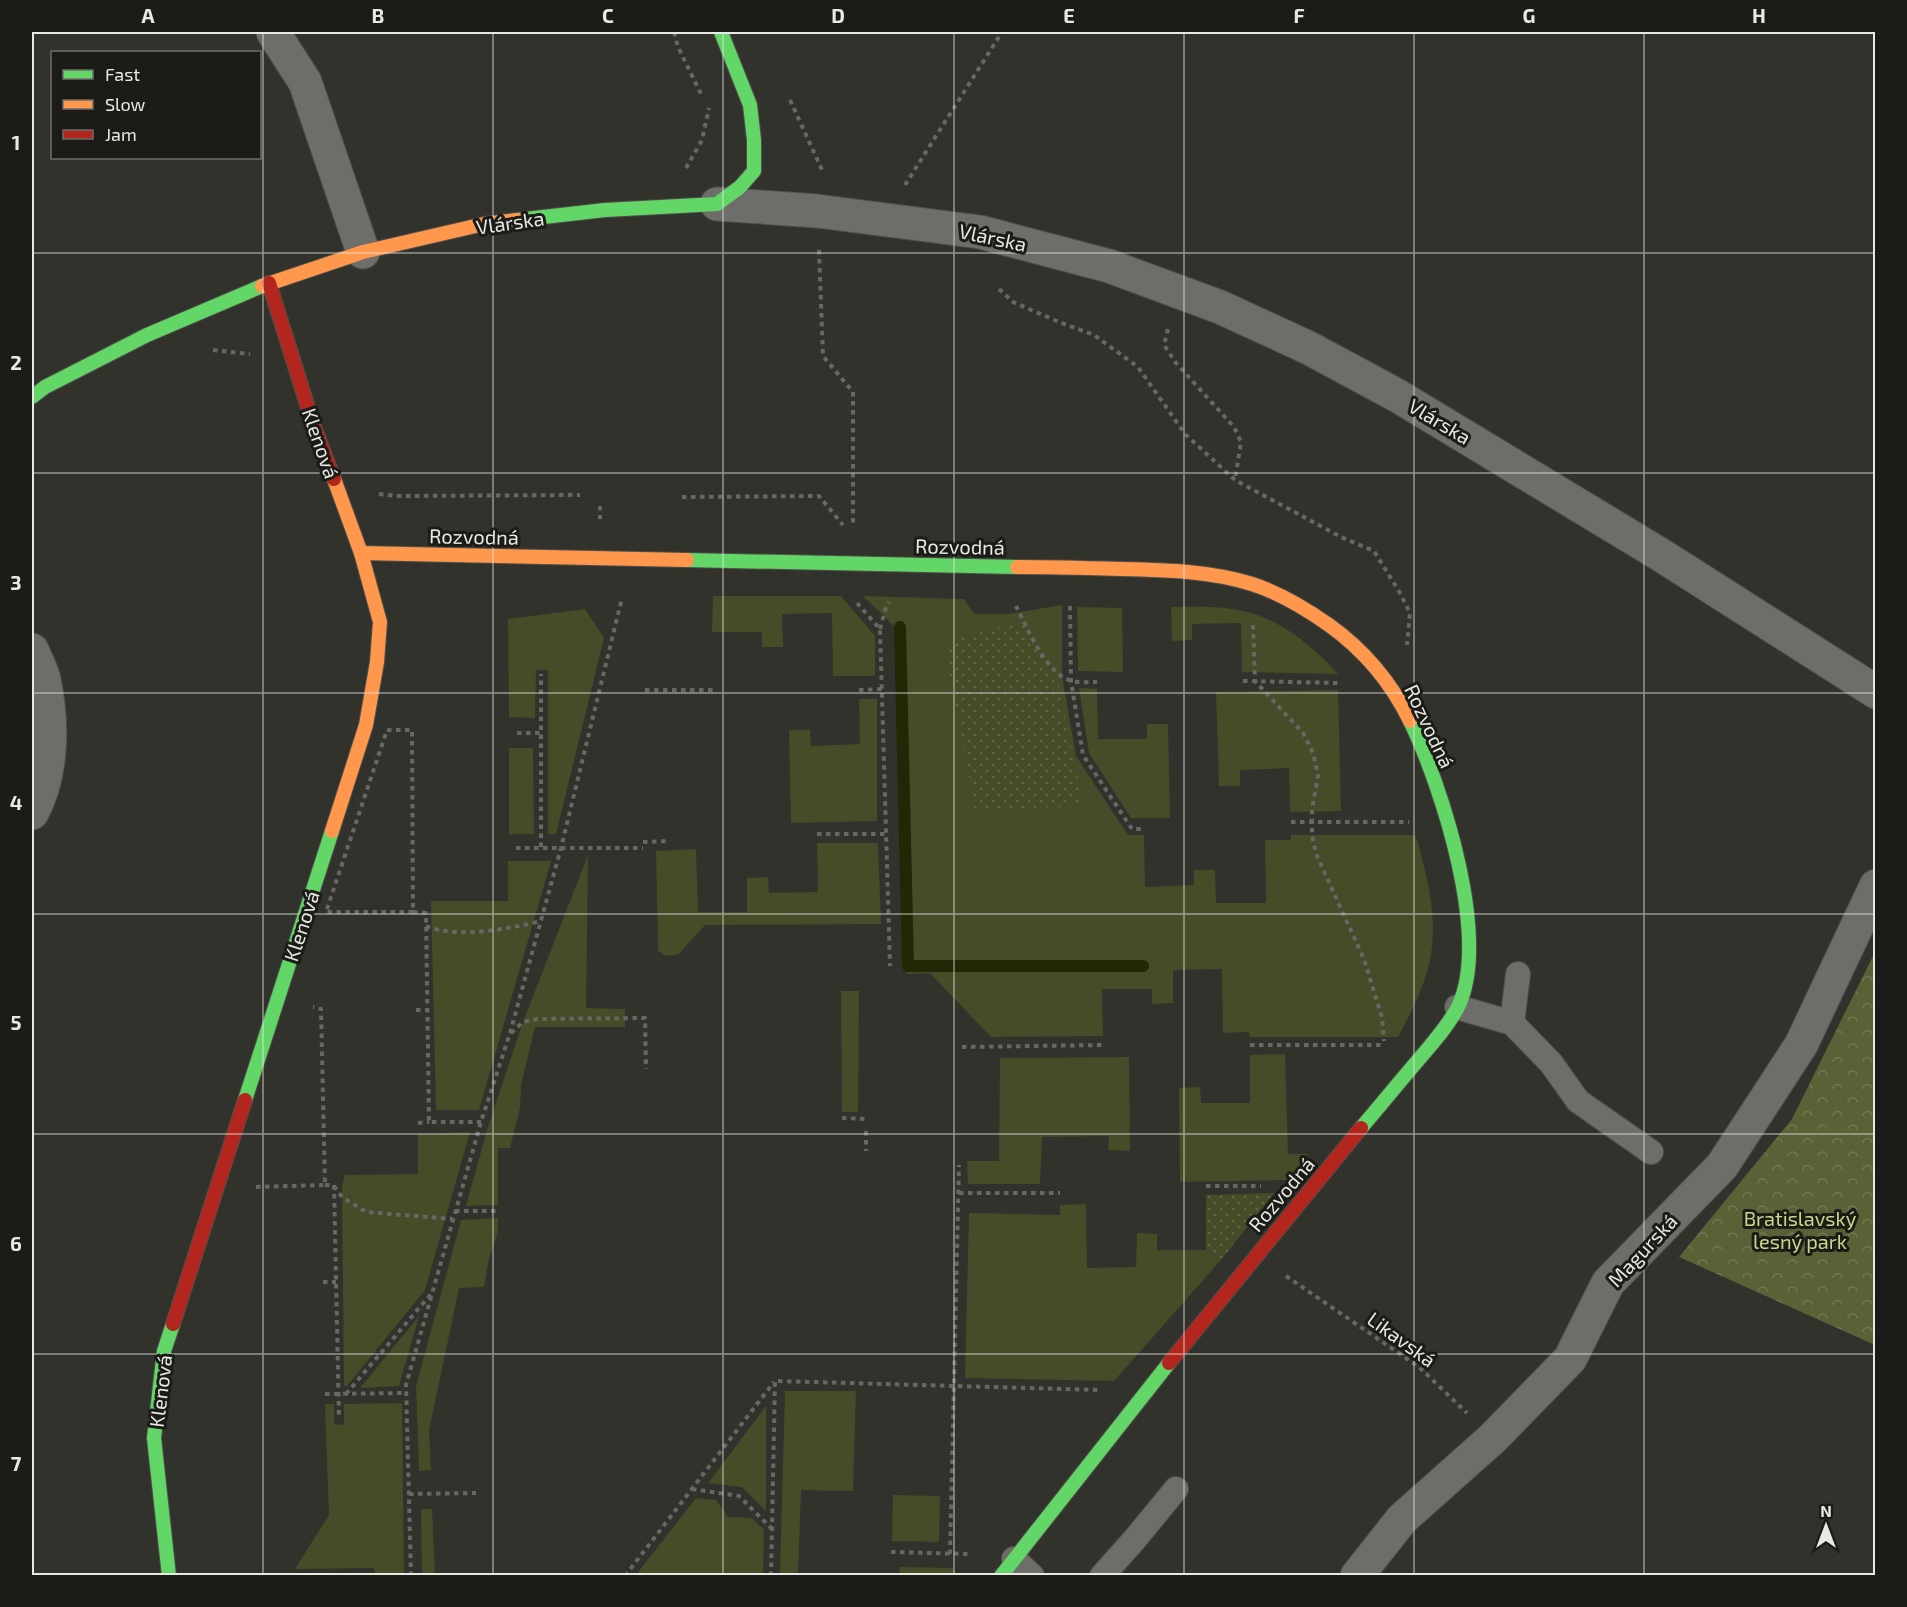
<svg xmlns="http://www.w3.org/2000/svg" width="1907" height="1607" font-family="'Exo 2',sans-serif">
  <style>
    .grass { fill: #464b28 }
    .forest { fill: url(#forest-crowns) }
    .park { fill: url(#park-dots) }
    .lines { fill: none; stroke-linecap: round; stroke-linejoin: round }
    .stream { stroke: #242706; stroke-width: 12 }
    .lane-casing { stroke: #4f4f4b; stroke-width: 26 }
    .street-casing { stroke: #4f4f4b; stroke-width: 35 }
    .fast-casing { stroke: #4f4f4b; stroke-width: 16 }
    .slow-casing { stroke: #4f4f4b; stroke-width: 16 }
    .jam-casing { stroke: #4f4f4b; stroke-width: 16 }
    .path { stroke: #676864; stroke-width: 4; stroke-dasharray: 4.5 4.5; stroke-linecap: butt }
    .lane { stroke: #6d6e69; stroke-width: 24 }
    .street { stroke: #6d6e69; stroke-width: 33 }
    .fast { stroke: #63d668; stroke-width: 14 }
    .slow { stroke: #ff974d; stroke-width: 14 }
    .jam { stroke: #b3261e; stroke-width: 14 }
    .grid { fill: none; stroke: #e8e9e3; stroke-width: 1.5; stroke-opacity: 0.55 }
    .labels { text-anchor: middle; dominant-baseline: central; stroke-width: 6; stroke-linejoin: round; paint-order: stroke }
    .street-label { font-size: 20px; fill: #e8e9e3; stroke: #1b1b17 }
    .park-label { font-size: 20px; fill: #ccd78a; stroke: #1b1b17 }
    .neatline { fill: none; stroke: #e8e9e3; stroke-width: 2 }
    .grid-label { font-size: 20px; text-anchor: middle; font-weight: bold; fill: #e8e9e3 }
  </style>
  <defs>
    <pattern id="forest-crowns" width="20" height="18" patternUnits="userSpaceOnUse" patternTransform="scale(1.5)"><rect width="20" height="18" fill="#5b6036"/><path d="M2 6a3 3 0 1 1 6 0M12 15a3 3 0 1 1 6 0" fill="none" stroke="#737753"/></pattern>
    <pattern id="park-dots" width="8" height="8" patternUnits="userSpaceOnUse" patternTransform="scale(1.5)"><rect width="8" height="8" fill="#464b28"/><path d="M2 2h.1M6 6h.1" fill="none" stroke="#616547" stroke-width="1.8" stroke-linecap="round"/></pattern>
  </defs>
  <rect width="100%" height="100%" fill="#32322d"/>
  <!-- grass -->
  <g class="grass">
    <path d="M713,596H841L875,636V676H833L832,613L782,614L783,647H762V632H712Z"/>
    <path d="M863,596L964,599L974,614H1008L1062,605V676L1076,756L1128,835H1144L1145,887L1194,885V870H1215L1216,903H1266L1265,840H1291V835H1415C1421,849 1423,864 1427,879C1441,946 1430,978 1398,1037H1250L1249,1032L1223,1033L1222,969L1173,970V1003L1152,1004V989H1102L1103,1036L991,1037L930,973L907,974L896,628Z"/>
    <path d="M1077,607L1122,608L1123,672L1078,671Z"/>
    <path d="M1171,607C1192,607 1212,606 1232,609C1274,614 1311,644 1338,674L1242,672L1241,623L1192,624V640L1172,641Z"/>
    <path d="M585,609L604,638L556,834H548V670H536L535,718L509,717L508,619Z"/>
    <path d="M1079,688L1097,689L1098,739H1147V724H1168L1170,818H1131L1089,753Z"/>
    <path d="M1338,690L1341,811L1290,812L1289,768L1240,770V786H1219L1216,692Z"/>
    <path d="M859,699H877V821L791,823L789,730H810L811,746L860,744Z"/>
    <path d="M509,748H533L534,834H509Z"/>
    <path d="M817,843H878L881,924L705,925L679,954L666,956L658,951L656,851L696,849L698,912H747V878L768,877L769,893L818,892Z"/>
    <path d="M588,855L586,1008L625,1009V1027H535L521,1085L520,1108L510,1148H498V1205L466,1206L487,1130L523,1022Z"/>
    <path d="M508,861H551L479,1110H436L431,901H508Z"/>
    <path d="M841,991H859L858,1112H842Z"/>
    <path d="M1285,1054L1288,1154H1308L1288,1180L1180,1182L1179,1088L1200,1087L1201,1103H1250V1055Z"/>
    <path d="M1129,1057L1130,1151L1108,1150L1109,1136L1042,1137L1040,1184H968L967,1161H999L1000,1058Z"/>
    <path d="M470,1132L425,1290L347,1386H344L342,1186L345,1175L418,1174V1134Z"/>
    <path d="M1086,1204L1087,1268L1136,1267L1137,1233L1157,1234V1250H1206L1221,1260L1114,1381L965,1378L969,1213L1060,1215V1205Z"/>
    <path d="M498,1218V1232L489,1258L484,1287L459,1288L429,1430L431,1470L419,1471L416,1386L461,1220Z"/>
    <path d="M419,1316L399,1386L360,1388Z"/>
    <path d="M785,1391H856L853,1491L801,1490L798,1575H780Z"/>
    <path d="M402,1403L404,1575H375L374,1568L295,1569L329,1515L325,1404H334V1424L344,1425V1404Z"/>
    <path d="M766,1406V1511L742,1487L708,1483Z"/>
    <path d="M893,1495L940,1496L939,1542L892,1541Z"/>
    <path d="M696,1498L716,1500L728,1517L752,1518L764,1530L763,1575H636Z"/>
    <path d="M421,1509H432L435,1575H422Z"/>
    <path d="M900,1567L953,1568L956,1575H899Z"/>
  </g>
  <!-- forest -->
  <path class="forest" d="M1875,952V1345L1679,1257L1792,1119Z"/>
  <!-- park -->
  <g class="park">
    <path d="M1024,621L1057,678L1083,806L975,810L945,646L953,638Z"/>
    <path d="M1274,1193L1221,1260L1206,1250V1195Z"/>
  </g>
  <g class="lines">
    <!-- stream -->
    <path class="stream" d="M900,627L908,966H1143"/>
    <defs>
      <g id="lane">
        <path d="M1457,1007L1512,1023L1551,1063L1578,1101L1651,1152"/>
        <path d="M1512,1023L1518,974"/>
        <path d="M1014,1559L1032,1576"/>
        <path d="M1102,1576L1135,1539L1176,1489"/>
      </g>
      <g id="street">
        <path d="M273,32L305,82L363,252"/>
        <path d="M717,204L817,211L980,232L1109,266L1220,307L1309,348L1398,396L1661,555L1876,692"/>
        <path d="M32,650C36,660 42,670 44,680C53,723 53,774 32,813"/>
        <path d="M1357,1576L1402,1519L1493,1438L1570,1359L1608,1283L1722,1166L1801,1045L1876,886"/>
      </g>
      <g id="fast">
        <path d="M517,220L605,210L717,204L740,187L754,171V140L750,105L721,32"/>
        <path d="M32,397L45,387L147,335L262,286"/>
        <path d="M687,560L1017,567"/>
        <path d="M245,1100L332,831"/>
        <path d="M1361,1128C1379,1107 1396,1086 1414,1065C1429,1047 1447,1028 1458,1007C1491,938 1442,787 1410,721"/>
        <path d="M169,1576L154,1438L164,1351L173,1324"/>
        <path d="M1001,1576L1169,1363"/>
      </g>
      <g id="slow">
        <path d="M262,286L363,252L484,224L517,220"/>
        <path d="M361,553L687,560"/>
        <path d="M1017,567C1052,567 1087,568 1122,569C1166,570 1210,571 1252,584C1280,593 1305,608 1329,625C1364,650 1391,682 1410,721"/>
        <path d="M332,831L366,725L377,662L380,622L361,553L334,479"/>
      </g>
      <g id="jam">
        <path d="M269,283L314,427L334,479"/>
        <path d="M173,1324L245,1100"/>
        <path d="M1169,1363L1361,1128"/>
      </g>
    </defs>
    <!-- lane casing -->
    <use href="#lane" class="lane-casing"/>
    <!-- street casing -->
    <use href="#street" class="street-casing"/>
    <!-- fast casing -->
    <use href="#fast" class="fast-casing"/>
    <!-- slow casing -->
    <use href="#slow" class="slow-casing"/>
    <!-- jam casing -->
    <use href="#jam" class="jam-casing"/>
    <!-- path -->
    <g class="path">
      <path d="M674,32L678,47L701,94"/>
      <path d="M790,100L823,172"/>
      <path d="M686,168L702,140L709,108"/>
      <path d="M905,185L1002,32"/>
      <path d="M819,250L823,356L853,392V526"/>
      <path d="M999,289L1013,302L1059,322L1094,335L1138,367L1185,434L1235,480L1341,537L1374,551L1400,593L1410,613L1407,645"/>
      <path d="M1168,329L1164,345L1176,363L1234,427L1241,442L1235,480"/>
      <path d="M213,350L250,354"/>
      <path d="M379,494L398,496L580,495"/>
      <path d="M682,497L819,496L843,525"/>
      <path d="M600,506V519"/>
      <path d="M857,603L880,629L890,966"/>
      <path d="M1016,606C1027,627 1047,677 1073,681C1080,683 1089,682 1097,682"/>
      <path d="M1070,606L1071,681L1083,755L1132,829H1144"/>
      <path d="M1253,625L1255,681L1303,733L1313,753L1318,776L1312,810V835L1316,854L1364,959L1382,1018L1384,1041"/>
      <path d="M880,629L886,607L889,602"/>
      <path d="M1243,681L1338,683"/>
      <path d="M645,690H713"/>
      <path d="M859,690L883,689"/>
      <path d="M387,730H412L413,912H326Z"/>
      <path d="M517,733H542"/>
      <path d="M1291,822H1409"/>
      <path d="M817,834H887"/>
      <path d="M643,842L670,841"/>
      <path d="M541,847V674"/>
      <path d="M516,848H643"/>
      <path d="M413,912L426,913L429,1122H481"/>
      <path d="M426,926C458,939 508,929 541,921"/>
      <path d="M416,1010H427"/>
      <path d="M511,1033L523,1022L537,1019L645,1018L646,1069"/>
      <path d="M1250,1045H1381"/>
      <path d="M962,1047L1103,1045"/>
      <path d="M842,1118L866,1119"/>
      <path d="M418,1123L429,1122"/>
      <path d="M866,1131V1151"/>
      <path d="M325,1185H334L339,1419"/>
      <path d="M334,1186L342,1197L366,1212L453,1219"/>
      <path d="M1206,1186H1261"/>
      <path d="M256,1187L325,1185L321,1009L313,1007"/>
      <path d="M959,1193H1060"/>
      <path d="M455,1211H498"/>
      <path d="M1286,1276L1419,1367L1467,1413"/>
      <path d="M323,1282H336"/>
      <path d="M325,1394L406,1393"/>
      <path d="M346,1394L431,1294"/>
      <path d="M692,1489L739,1496L771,1528"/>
      <path d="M409,1494L476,1493"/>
      <path d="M891,1552L969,1554"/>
      <path d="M950,1554L959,1165"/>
      <path d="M411,1576L406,1385L481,1122L510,1033L561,848L622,598"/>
      <path d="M625,1576L774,1382"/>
      <path d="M771,1576L775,1381L1100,1390"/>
    </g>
    <!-- lane -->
    <use href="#lane" class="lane"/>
    <!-- street -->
    <use href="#street" class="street"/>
    <!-- fast -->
    <use href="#fast" class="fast"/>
    <!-- slow -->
    <use href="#slow" class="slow"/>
    <!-- jam -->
    <use href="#jam" class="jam"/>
  </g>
  <!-- grid -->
  <path class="grid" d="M263,32V1576M493,32V1576M723,32V1576M954,32V1576M1184,32V1576M1414,32V1576M1644,32V1576M32,253H1876M32,473H1876M32,693H1876M32,914H1876M32,1134H1876M32,1354H1876"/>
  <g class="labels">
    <!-- street labels -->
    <g class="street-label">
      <text transform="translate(510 222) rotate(-8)">Vlárska</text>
      <text transform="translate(993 237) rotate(12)">Vlárska</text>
      <text transform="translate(1440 421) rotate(31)">Vlárska</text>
      <text transform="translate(321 443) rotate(71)">Klenová</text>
      <text transform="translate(474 536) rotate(1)">Rozvodná</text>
      <text transform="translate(960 546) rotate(1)">Rozvodná</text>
      <text transform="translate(1430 726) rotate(65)">Rozvodná</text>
      <text transform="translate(301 926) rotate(-72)">Klenová</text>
      <text transform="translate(1281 1194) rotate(-50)">Rozvodná</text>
      <text transform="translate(1642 1250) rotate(-47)">Magurská</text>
      <text transform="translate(1402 1339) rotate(36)">Likavská</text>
      <text transform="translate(160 1391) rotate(-83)">Klenová</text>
    </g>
    <!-- park labels -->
    <g class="park-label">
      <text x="1800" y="1218">Bratislavský<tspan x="1800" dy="23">lesný park</tspan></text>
    </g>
  </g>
  <!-- border -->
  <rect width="1907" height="1607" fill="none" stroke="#1b1b17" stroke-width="66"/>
  <!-- legend -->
  <rect x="51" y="51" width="210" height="108" fill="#1b1b17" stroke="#6d6d69" stroke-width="1.5"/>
  <rect x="63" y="70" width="30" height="9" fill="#63d668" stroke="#6d6d69" stroke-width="1.5"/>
  <text x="105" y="81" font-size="18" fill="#e8e9e3">Fast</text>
  <rect x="63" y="100" width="30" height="9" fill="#ff974d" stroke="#6d6d69" stroke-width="1.5"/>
  <text x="105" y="111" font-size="18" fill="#e8e9e3">Slow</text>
  <rect x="63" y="130" width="30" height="9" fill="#b3261e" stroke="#6d6d69" stroke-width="1.5"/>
  <text x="105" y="141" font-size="18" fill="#e8e9e3">Jam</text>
  <!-- north arrow -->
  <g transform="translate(1826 1526)" stroke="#1b1b17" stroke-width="4.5" paint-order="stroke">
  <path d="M0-4.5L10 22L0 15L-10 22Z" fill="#e8e9e3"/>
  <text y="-9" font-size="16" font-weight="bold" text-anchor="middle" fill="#e8e9e3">N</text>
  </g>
  <rect x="33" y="33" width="1841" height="1541" class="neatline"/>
  <g class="grid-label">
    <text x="148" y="23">A</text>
    <text x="378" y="23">B</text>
    <text x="608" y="23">C</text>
    <text x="838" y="23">D</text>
    <text x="1069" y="23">E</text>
    <text x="1299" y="23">F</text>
    <text x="1529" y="23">G</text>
    <text x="1759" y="23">H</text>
    <text x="16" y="150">1</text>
    <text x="16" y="370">2</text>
    <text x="16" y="590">3</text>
    <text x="16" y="810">4</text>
    <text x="16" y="1030">5</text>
    <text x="16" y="1251">6</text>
    <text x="16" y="1471">7</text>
  </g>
</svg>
